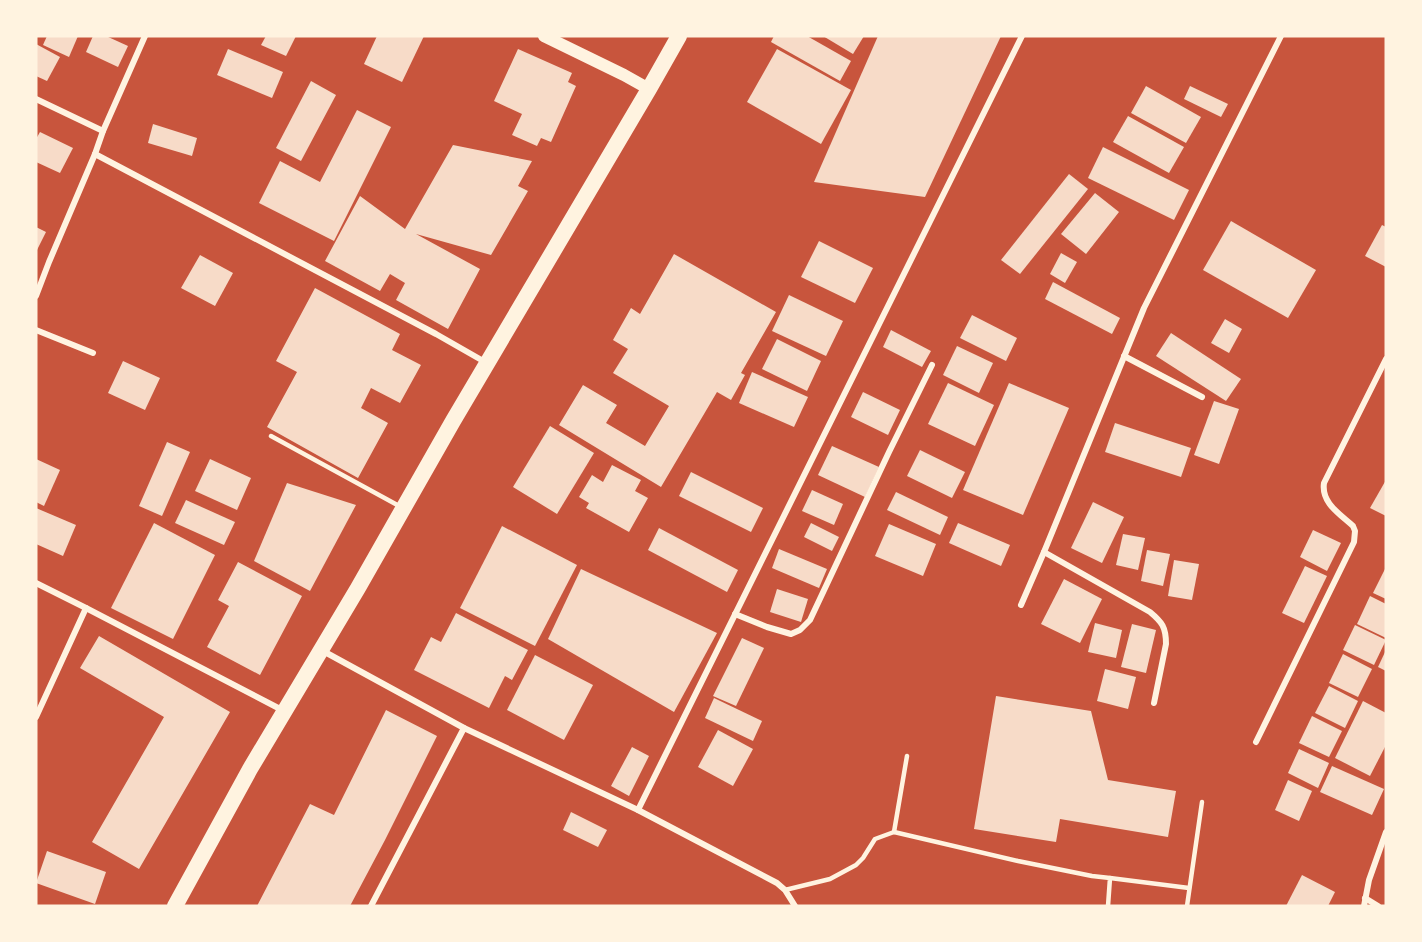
<svg xmlns="http://www.w3.org/2000/svg" width="1422" height="942" font-family="'Roboto Serif',serif">
  <style>
    .building { fill: #f7dbc8 }
    .lines { fill: none; stroke-linecap: round; stroke-linejoin: round }
    .service { stroke: #fff3e0; stroke-width: 4.5 }
    .minor { stroke: #fff3e0; stroke-width: 6 }
    .secondary { stroke: #fff3e0; stroke-width: 12 }
    .trunk { stroke: #fff3e0; stroke-width: 16 }
  </style>
  <rect width="100%" height="100%" fill="#c8553d"/>
  <!-- building -->
  <g class="building">
    <path d="M47,36H78L69,57L43,45Z"/>
    <path d="M93,36H106L128,46L118,67L86,52Z"/>
    <path d="M266,36H296L286,56L261,45Z"/>
    <path d="M377,36H424L402,82L364,64Z"/>
    <path d="M774,36H807L851,61L840,81L771,42Z"/>
    <path d="M823,36H864L853,54Z"/>
    <path d="M878,36H1001L925,197L814,182Z"/>
    <path d="M36,44L60,57L47,81L36,76Z"/>
    <path d="M228,49L283,72L272,98L217,75Z"/>
    <path d="M518,49L572,73L568,82L576,86L551,142L541,138L537,146L512,135L522,114L494,101Z"/>
    <path d="M777,49L851,90L821,144L747,102Z"/>
    <path d="M311,81L336,95L301,161L276,148Z"/>
    <path d="M1146,86L1201,117L1186,143L1131,113Z"/>
    <path d="M1190,86L1228,104L1221,117L1184,99Z"/>
    <path d="M357,110L391,127L334,241L259,203L280,161L320,182Z"/>
    <path d="M1128,116L1184,147L1169,173L1113,142Z"/>
    <path d="M153,124L197,138L192,156L148,143Z"/>
    <path d="M40,132L73,148L60,173L36,162V139Z"/>
    <path d="M453,145L532,161L518,186L528,191L491,255L416,234L480,269L448,329L396,300L405,283L390,274L380,291L325,261L360,196L405,229Z"/>
    <path d="M1103,147L1189,190L1174,220L1088,178Z"/>
    <path d="M1069,174L1088,189L1020,274L1001,260Z"/>
    <path d="M1095,193L1119,212L1086,254L1061,234Z"/>
    <path d="M1231,221L1316,270L1288,318L1203,270Z"/>
    <path d="M1382,225L1386,227V267L1365,256Z"/>
    <path d="M36,227L46,232L36,252Z"/>
    <path d="M819,241L873,268L855,303L801,277Z"/>
    <path d="M1061,253L1077,262L1065,283L1050,274Z"/>
    <path d="M674,254L776,312L741,373L745,375L731,400L717,392L661,487L559,425L583,385L617,405L606,423L645,446L669,406L613,373L628,349L613,340L631,308L640,314Z"/>
    <path d="M200,255L233,273L215,306L181,288Z"/>
    <path d="M1053,282L1120,318L1112,334L1045,299Z"/>
    <path d="M315,288L400,334L392,350L421,365L400,403L371,388L361,408L388,423L358,478L267,427L297,372L276,361Z"/>
    <path d="M789,295L843,321L826,356L772,331Z"/>
    <path d="M972,315L1017,338L1006,361L960,338Z"/>
    <path d="M1225,319L1242,329L1229,353L1211,343Z"/>
    <path d="M891,330L931,351L922,367L883,347Z"/>
    <path d="M1171,333L1241,379L1226,401L1156,356Z"/>
    <path d="M777,339L821,361L807,391L762,369Z"/>
    <path d="M957,346L993,363L979,393L943,375Z"/>
    <path d="M123,361L160,378L145,410L108,393Z"/>
    <path d="M752,372L808,397L794,427L739,403Z"/>
    <path d="M948,383L994,405L975,446L928,424Z"/>
    <path d="M1009,383L1069,408L1023,515L963,490Z"/>
    <path d="M863,392L900,410L888,435L851,417Z"/>
    <path d="M1214,401L1239,409L1219,464L1194,455Z"/>
    <path d="M1115,423L1191,448L1181,477L1105,452Z"/>
    <path d="M550,426L594,453L557,514L513,487Z"/>
    <path d="M167,442L190,452L162,516L139,506Z"/>
    <path d="M832,446L879,467L865,497L818,475Z"/>
    <path d="M920,450L965,472L952,498L907,476Z"/>
    <path d="M36,459L60,470L44,506L36,502Z"/>
    <path d="M210,459L251,478L237,510L195,491Z"/>
    <path d="M612,465L641,480L635,491L648,498L629,532L586,508L589,503L579,497L592,475L603,482Z"/>
    <path d="M691,472L763,508L751,532L679,496Z"/>
    <path d="M1386,480V516L1370,508Z"/>
    <path d="M287,483L356,505L310,591L254,561Z"/>
    <path d="M812,490L843,504L834,525L802,511Z"/>
    <path d="M896,492L948,517L940,535L887,510Z"/>
    <path d="M186,500L235,522L224,545L175,523Z"/>
    <path d="M1093,502L1124,517L1102,563L1071,548Z"/>
    <path d="M36,508L76,525L63,556L36,544Z"/>
    <path d="M154,523L215,555L173,639L111,608Z"/>
    <path d="M811,523L839,537L832,551L804,537Z"/>
    <path d="M958,523L1010,545L1001,566L949,543Z"/>
    <path d="M889,524L936,544L923,576L875,556Z"/>
    <path d="M502,526L577,565L535,646L460,608Z"/>
    <path d="M659,528L738,570L727,592L648,550Z"/>
    <path d="M1313,530L1341,543L1327,571L1300,557Z"/>
    <path d="M1123,534L1145,538L1138,570L1116,565Z"/>
    <path d="M779,549L827,569L819,588L772,568Z"/>
    <path d="M1147,550L1170,554L1163,586L1141,581Z"/>
    <path d="M1174,560L1199,564L1192,600L1168,596Z"/>
    <path d="M238,562L302,596L260,675L207,647L229,606L218,600Z"/>
    <path d="M1305,566L1327,576L1304,623L1282,613Z"/>
    <path d="M1386,567V599L1373,593Z"/>
    <path d="M581,569L717,633L674,712L548,639Z"/>
    <path d="M1064,579L1102,599L1080,643L1041,624Z"/>
    <path d="M777,589L808,599L801,622L770,612Z"/>
    <path d="M1370,596L1386,604V638L1357,624Z"/>
    <path d="M456,613L528,650L512,680L505,676L489,708L414,670L431,637L441,642Z"/>
    <path d="M1095,623L1122,630L1116,658L1088,652Z"/>
    <path d="M1132,624L1156,630L1146,673L1121,667Z"/>
    <path d="M1355,625L1386,640L1374,665L1343,650Z"/>
    <path d="M99,636L230,712L139,869L92,842L164,717L80,668Z"/>
    <path d="M742,638L764,648L736,706L713,696Z"/>
    <path d="M1386,650V671L1378,667Z"/>
    <path d="M1343,654L1372,669L1358,697L1329,683Z"/>
    <path d="M535,655L593,685L564,740L507,710Z"/>
    <path d="M1105,669L1136,677L1128,709L1097,701Z"/>
    <path d="M1329,686L1358,701L1345,728L1315,713Z"/>
    <path d="M996,696L1091,711L1108,780L1176,791L1168,837L1060,819L1056,842L974,829Z"/>
    <path d="M714,698L762,721L753,741L705,718Z"/>
    <path d="M1363,701L1386,713V745L1370,776L1335,758Z"/>
    <path d="M386,710L437,736L385,840L350,906H257L310,804L334,815Z"/>
    <path d="M1312,716L1342,731L1329,757L1299,743Z"/>
    <path d="M718,730L753,749L733,786L698,767Z"/>
    <path d="M632,747L649,756L629,796L611,786Z"/>
    <path d="M1299,749L1329,763L1318,788L1288,773Z"/>
    <path d="M1332,766L1384,789L1372,815L1320,792Z"/>
    <path d="M1288,780L1312,791L1299,821L1275,810Z"/>
    <path d="M571,812L607,830L598,847L563,830Z"/>
    <path d="M47,851L106,872L95,904L36,883Z"/>
    <path d="M1302,875L1335,892L1328,906H1286Z"/>
  </g>
  <g class="lines">
    <!-- service -->
    <g class="service">
      <path d="M271,436L401,507"/>
      <path d="M894,832L907,756"/>
      <path d="M1110,878L1189,888"/>
      <path d="M785,890L830,879L856,865L863,858L875,839L894,832L1018,861L1092,876L1110,878L1108,906"/>
      <path d="M1187,906L1202,802"/>
    </g>
    <!-- minor -->
    <g class="minor">
      <path d="M36,99L103,131"/>
      <path d="M95,154L436,334L485,362"/>
      <path d="M36,296L49,262L95,154L103,131L145,36"/>
      <path d="M36,330L93,353"/>
      <path d="M1124,356L1202,397"/>
      <path d="M1044,552L1150,612C1162,622 1166,627 1166,644L1154,703"/>
      <path d="M36,583L86,608L284,711"/>
      <path d="M1021,605L1044,552L1144,308L1281,36"/>
      <path d="M735,614L767,627L791,634L800,630L810,620L889,452L932,365"/>
      <path d="M323,651L464,728L638,810L777,883L785,890L795,906"/>
      <path d="M36,717L86,608"/>
      <path d="M1256,742L1354,542L1355,531L1353,526C1340,514 1321,503 1324,483L1386,359"/>
      <path d="M638,810L1022,36"/>
      <path d="M1365,898L1378,906"/>
      <path d="M371,906L464,728"/>
      <path d="M1364,906L1369,880L1386,832"/>
    </g>
    <!-- secondary -->
    <path class="secondary" d="M544,36L624,75L649,89"/>
    <!-- trunk -->
    <path class="trunk" d="M175,906L250,769L358,588L453,421L649,89L679,36"/>
  </g>
  <!-- border -->
  <rect width="1422" height="942" fill="none" stroke="#fff3e0" stroke-width="75"/>
</svg>
